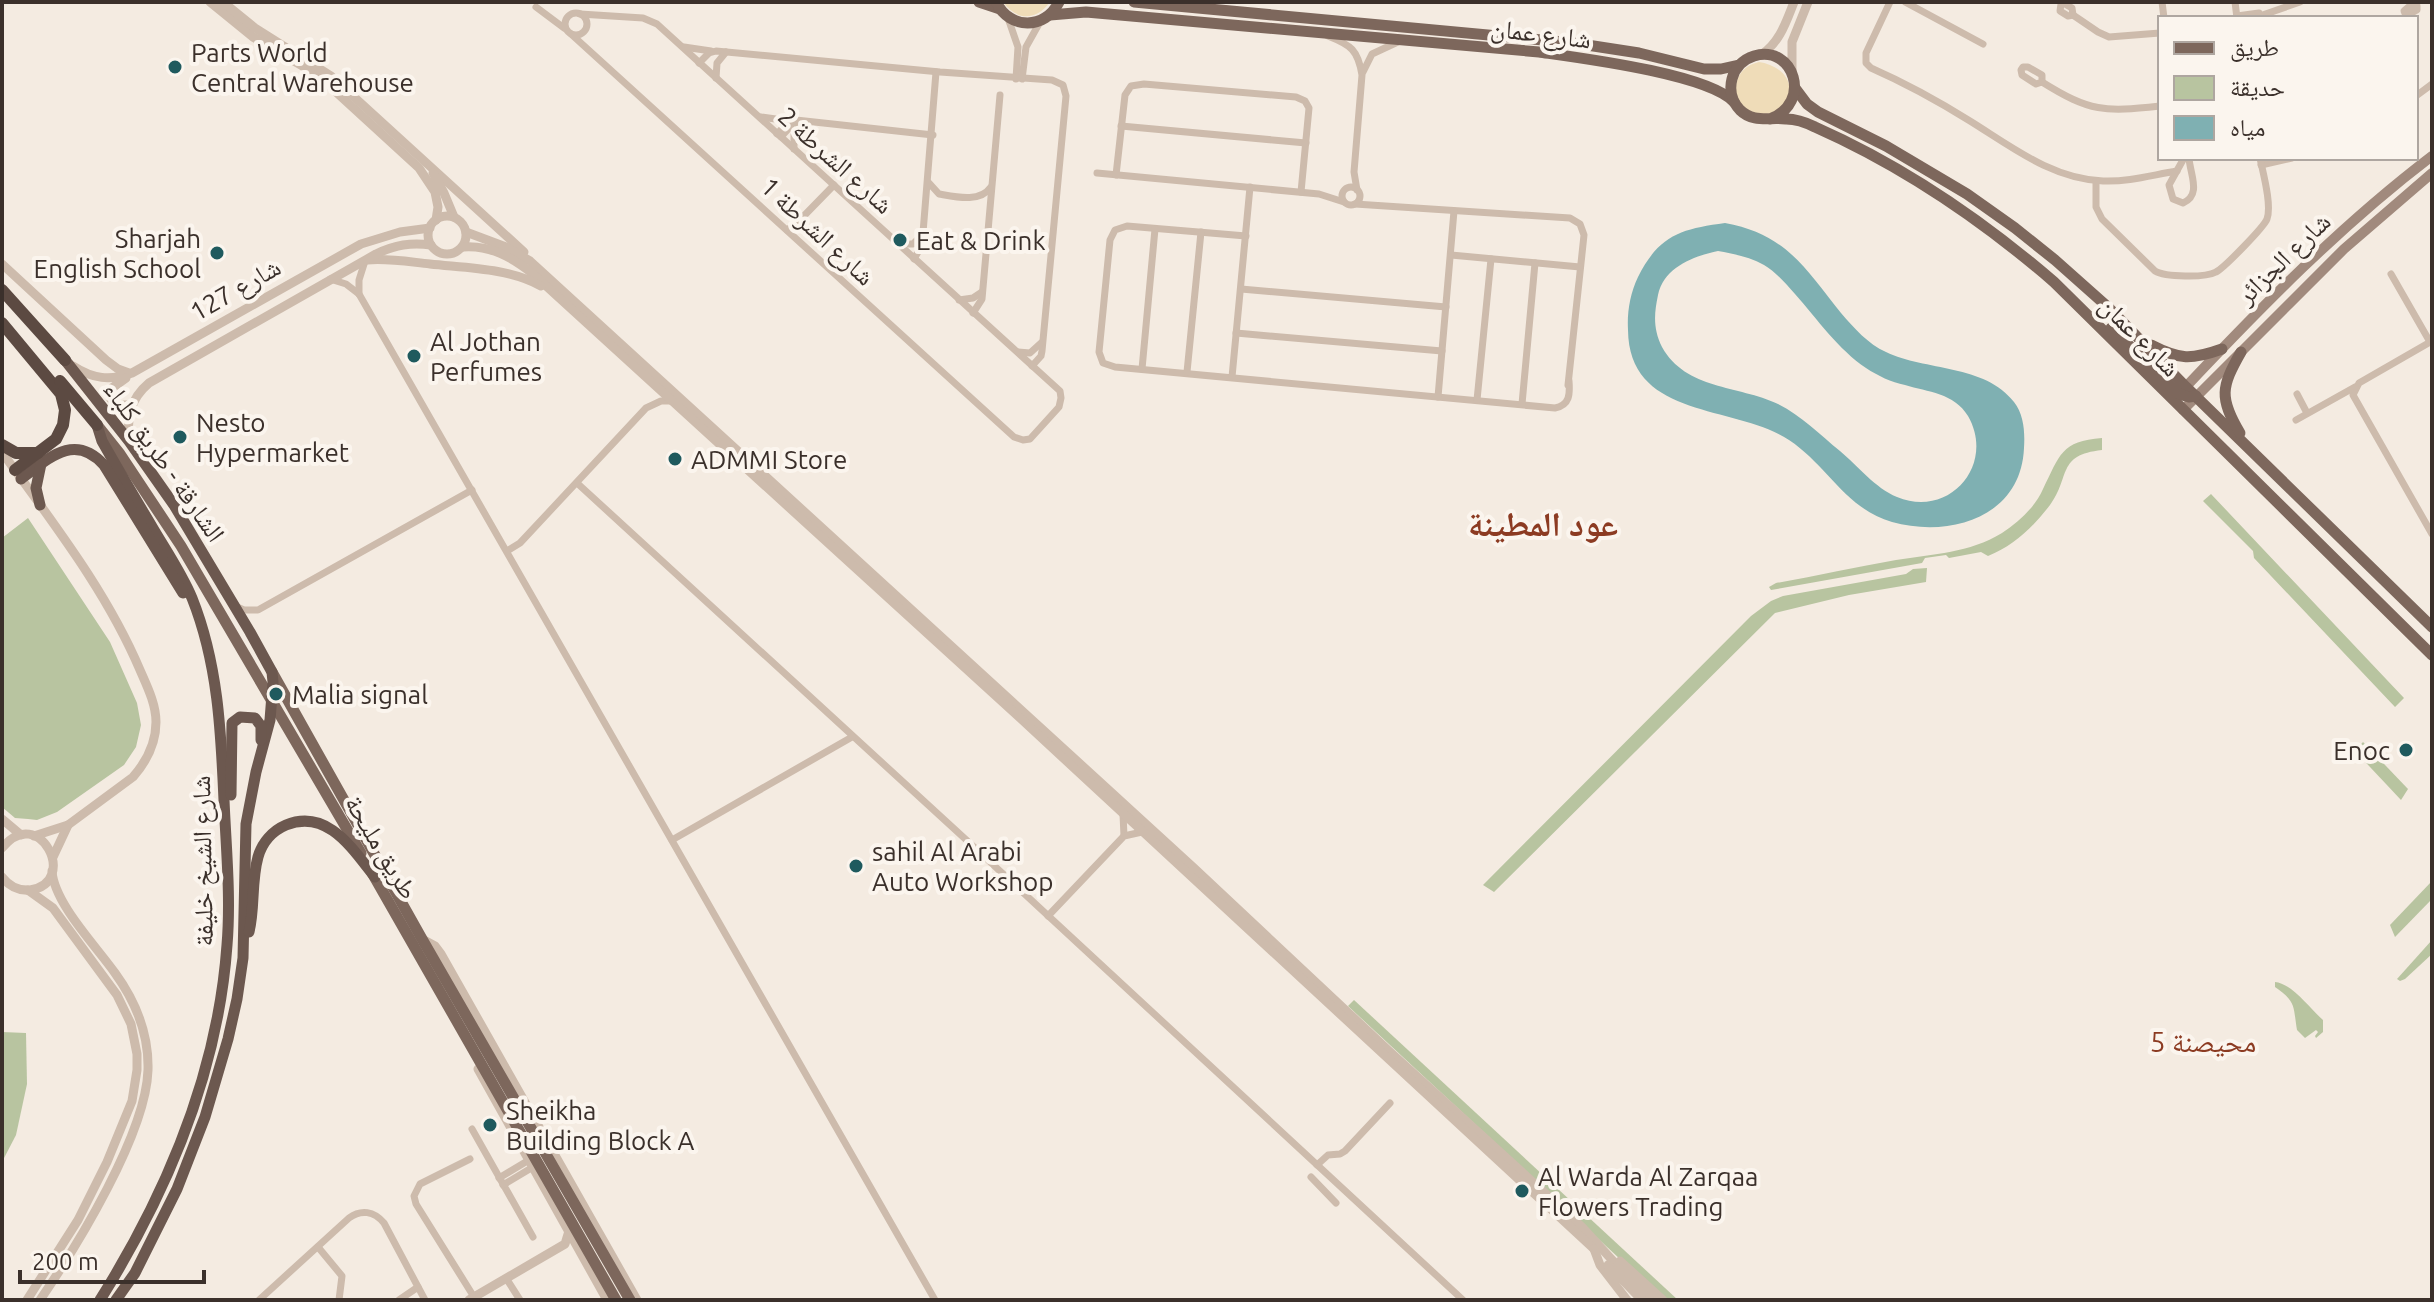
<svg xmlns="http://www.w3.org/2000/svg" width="2434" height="1302" font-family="Ubuntu,'Noto Naskh Arabic',sans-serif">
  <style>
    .green { fill: #b8c4a0 }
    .sand { fill: #efdcb8 }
    .water { fill: #7fb0b2; fill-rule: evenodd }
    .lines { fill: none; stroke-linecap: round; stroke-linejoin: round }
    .minor { stroke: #cdbbac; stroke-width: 7 }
    .tertiary { stroke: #cdbbac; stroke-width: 9 }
    .secondary { stroke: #a18a7d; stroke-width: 10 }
    .primary { stroke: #7d675c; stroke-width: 11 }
    .trunk { stroke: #6c584f; stroke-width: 11 }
    .motorway { stroke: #5c4a42; stroke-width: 12 }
    .poi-dot { fill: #1f5a5e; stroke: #fbf5ee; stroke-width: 3 }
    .labels { text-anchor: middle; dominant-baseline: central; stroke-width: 8; stroke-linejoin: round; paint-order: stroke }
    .street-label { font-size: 26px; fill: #3b302b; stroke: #fbf5ee }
    .poi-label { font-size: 26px; fill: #3b302b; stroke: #fbf5ee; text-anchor: start }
    .neighbourhood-label { font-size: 28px; fill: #8c3b22; stroke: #fbf5ee }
    .district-label { font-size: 34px; font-weight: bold; fill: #8c3b22; stroke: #fbf5ee }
  </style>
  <rect width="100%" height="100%" fill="#f4ebe1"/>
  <!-- green -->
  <g class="green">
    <path d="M2102,438V450C2056,455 2071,477 2050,505C2033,527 2014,546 1988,556L1981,552L1949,558L1946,555L1925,558L1922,563L1771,590L1769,587L1776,583C1816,576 1856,567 1896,560C1934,554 1969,553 2002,533C2019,522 2035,507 2043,489C2060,455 2061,441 2102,438Z"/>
    <path d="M2211,494L2404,698L2395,707L2254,558L2253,551L2203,501Z"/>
    <path d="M28,518L110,642L137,703L141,725L136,747L124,765L57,812L37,820L28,819L15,818L2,807V538Z"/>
    <path d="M1927,568L1926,582L1849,595L1775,613L1494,892L1483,885L1751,616L1771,601L1783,596L1906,574L1913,569Z"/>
    <path d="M2363,742L2408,789L2401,800L2355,751Z"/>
    <path d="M2432,881V899L2395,937L2390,925Z"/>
    <path d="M2432,940V954L2405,979L2400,981L2397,979Z"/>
    <path d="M2275,982C2293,984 2309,1008 2323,1020V1032L2316,1038L2315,1036L2318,1032L2316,1030L2305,1038L2297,1030C2293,1007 2297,1002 2275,987Z"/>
    <path d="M1354,1000L1678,1300H1664L1348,1006Z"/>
    <path d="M2,1032L26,1033L27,1084L16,1135L2,1162Z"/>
  </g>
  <!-- sand -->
  <g class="sand">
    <path d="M1003,2H1050C1036,21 1017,21 1003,2Z"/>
    <path d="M1759,62C1775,64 1795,77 1788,97C1786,102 1780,108 1777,113L1750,115L1734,95C1737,77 1740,67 1759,62Z"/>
  </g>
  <!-- water -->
  <path class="water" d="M1725,223C1786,234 1805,268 1841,313C1854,328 1868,344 1886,352C1925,371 1985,364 2014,402C2024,415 2025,432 2024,448C2021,518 1949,538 1892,522C1846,509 1827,465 1789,440C1735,404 1629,420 1628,330C1627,312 1630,294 1638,277C1659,235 1681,229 1725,223ZM1718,251C1734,254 1750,257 1764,265C1776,272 1786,284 1795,294C1817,319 1839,350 1866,368C1878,376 1891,382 1905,385C1928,392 1954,393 1968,416C1996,465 1949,519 1897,497C1875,488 1858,466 1840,451C1820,435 1802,416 1778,404C1738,385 1686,390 1662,347C1653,329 1654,314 1658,295C1664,267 1694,256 1718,251Z"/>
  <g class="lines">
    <!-- minor -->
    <g class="minor">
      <path d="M1890,2L1866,53V63L1871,68C1905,83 1938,101 1970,121C2012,147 2052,179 2103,181C2129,182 2152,175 2177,171"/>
      <path d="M1905,2L1983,44"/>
      <path d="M2162,2L2164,18"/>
      <path d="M2235,2L2237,18"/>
      <path d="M2061,4H2065L2072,8L2073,15L2068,16L2060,11Z"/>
      <path d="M2411,5L2417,6V10L2406,16L2404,11Z"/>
      <path d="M536,7L564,28"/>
      <circle cx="576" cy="24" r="11"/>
      <path d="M2073,15L2098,32L2109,37L2160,33"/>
      <path d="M2237,16L2259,13"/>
      <path d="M1008,18L1018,47L1016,79"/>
      <path d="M2254,18L2300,2"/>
      <path d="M571,34L1014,437L1023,440L1030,439L1059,407L1061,398L1060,391L657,24L643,18L580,14"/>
      <path d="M1328,36C1351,45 1358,50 1362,75L1354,172L1357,190"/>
      <path d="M684,47L711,51"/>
      <path d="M699,63L709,53L716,51L940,72L1052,80L1063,85L1066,96L1042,351L1041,356L1032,366"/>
      <path d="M2023,67H2028L2042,75V82L2036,84L2022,75L2021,70Z"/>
      <path d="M1363,72L1372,54L1400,41"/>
      <path d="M716,78L717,63L726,52"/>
      <path d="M1022,79L1026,47L1040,22"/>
      <path d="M2042,82C2090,112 2104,112 2160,106"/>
      <path d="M2416,96L2432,84"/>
      <path d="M761,117L790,121"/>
      <path d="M1121,126L1306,143"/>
      <path d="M777,134L787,123L796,120L933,135"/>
      <path d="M781,137L791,126L799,122"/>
      <path d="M794,149V135L801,122"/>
      <path d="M2184,158L2169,185L2173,199L2183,203C2202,195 2190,174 2189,158"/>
      <path d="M2261,165L2292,158"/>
      <path d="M1097,173L1319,194L1344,202"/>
      <path d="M1116,175L1125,95L1131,86L1144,84L1296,97L1305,101L1309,108L1301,192"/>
      <path d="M2096,181V207L2102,219L2155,271C2165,277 2205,278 2216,272C2224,268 2264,227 2267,219C2272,205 2263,173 2260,158"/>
      <path d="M929,183L939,194C956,197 980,203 991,187"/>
      <circle cx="1351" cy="196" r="9"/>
      <path d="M1355,204L1570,218L1580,224L1584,235L1568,385"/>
      <path d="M787,230L796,224L834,185"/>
      <path d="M1246,236L1127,226L1115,230L1110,240L1099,352L1103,363L1115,367L1555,408C1570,405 1570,394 1569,381"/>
      <path d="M898,244H913L921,236"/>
      <path d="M1451,255L1580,267"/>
      <path d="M914,259L922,245L936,72"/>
      <path d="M2391,274L2430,342"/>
      <path d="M330,279L346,284L359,294L935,1300"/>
      <path d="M1241,289L1446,307"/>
      <path d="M359,294V280L365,261"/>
      <path d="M959,300L973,298L982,292"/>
      <path d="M973,313L982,299L1000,95"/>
      <path d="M1236,333L1442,351"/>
      <path d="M2432,341L2359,383L2353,395L2432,534"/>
      <path d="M1018,352L1030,353L1041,343"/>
      <path d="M1142,369L1155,229"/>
      <path d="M1187,372L1201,232"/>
      <path d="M1232,377L1250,187"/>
      <path d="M2297,394L2307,413"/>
      <path d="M1438,397L1454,211"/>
      <path d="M1477,400L1491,259"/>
      <path d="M1522,404L1535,263"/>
      <path d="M2296,420L2355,387"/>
      <path d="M577,483L974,847L1463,1300"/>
      <path d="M507,551L520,543L646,408L661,401H672"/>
      <path d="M235,606L244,610H258L472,490"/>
      <path d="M1123,814L1124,836"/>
      <path d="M672,840L852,737"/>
      <path d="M1048,916L1124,836L1142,832"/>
      <path d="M472,1129L533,1237"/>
      <path d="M470,1159L420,1184L414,1196L416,1204L474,1297"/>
      <path d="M1317,1165L1328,1155L1340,1154L1345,1151L1390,1103"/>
      <path d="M1311,1177L1336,1203"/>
      <path d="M499,1178L529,1160"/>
      <path d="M503,1185L533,1167"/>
      <path d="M318,1247L342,1276L339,1300"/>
      <path d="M506,1278L520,1300"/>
      <path d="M259,1300L349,1218C361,1209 374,1211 384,1223L425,1300"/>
      <path d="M399,1300L418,1287"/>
    </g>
    <!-- tertiary -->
    <g class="tertiary">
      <path d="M210,2L253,37L301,65L324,81L419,168L435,192L438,207L436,220"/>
      <path d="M223,2L255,28L331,76L524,252"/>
      <path d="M1761,55C1780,42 1786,22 1794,2"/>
      <path d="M1792,72V42L1808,2"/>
      <path d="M433,173L444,193L454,217"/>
      <circle cx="447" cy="235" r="19"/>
      <path d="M466,232L506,247L530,261L1194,868L1389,1051L1582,1227L1624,1273L1653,1300"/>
      <path d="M463,247C490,245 512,257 533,274L1019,717L1593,1248"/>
      <path d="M367,260C388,258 410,262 430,264C467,268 508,268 541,286"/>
      <path d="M2,264L106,360L118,369L129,373"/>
      <path d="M73,366C93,379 110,381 132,373L361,244L400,232L430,228"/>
      <path d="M126,378L112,388L110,398L118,405H132"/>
      <path d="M129,441C127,417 130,399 149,383L376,254C395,245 411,242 431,245"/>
      <path d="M2,452C52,522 106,590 140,670C147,686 156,704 156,722C156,744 147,761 133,777L68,825L34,836"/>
      <path d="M2,819L21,835"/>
      <path d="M2,848C39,802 80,883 30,890C18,891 9,886 2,877"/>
      <path d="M53,857L68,825"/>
      <path d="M422,939L435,946L441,954L637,1300"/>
      <path d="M478,1069L607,1300"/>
      <path d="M1594,1249L1600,1265L1627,1300"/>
      <path d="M1620,1261L1663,1300"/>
      <path d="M1608,1265L1642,1300"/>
      <path d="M27,1300L78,1220L107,1162L132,1101L137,1070V1054L131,1024L117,995L53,908L28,890"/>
      <path d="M40,1300C77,1246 146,1134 148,1070C149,1034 136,1002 115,973C96,946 54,903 52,871"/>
      <path d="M469,1300L565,1244L569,1231"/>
    </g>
    <!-- secondary -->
    <g class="secondary">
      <path d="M2180,393C2259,309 2340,226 2432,156"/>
      <path d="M2183,410L2344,249L2432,173"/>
    </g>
    <!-- primary -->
    <g class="primary">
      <path d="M979,2L1000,9"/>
      <path d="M996,2C1010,30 1045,30 1059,2"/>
      <path d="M1134,2L1574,43L1639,53L1704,69H1721L1739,65"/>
      <path d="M1050,15L1086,12L1539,52C1581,58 1708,74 1734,102"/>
      <path d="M1795,88L1807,104L1818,112L1886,146L1967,194L2015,228L2055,260L2109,308L2186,387L2432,627"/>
      <path d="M1770,119C1813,103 1794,44 1754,56C1731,63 1723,92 1740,110C1753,123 1769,117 1786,119C1796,119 1805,122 1815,127C1903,166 1981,219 2054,282L2432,655"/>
      <path d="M2111,328L2179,394L2189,397L2196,396"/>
      <path d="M2151,345C2180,360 2191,360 2222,349"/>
      <path d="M97,425L120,454L181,546L361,853"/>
      <path d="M2240,433C2219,398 2221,387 2241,352"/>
      <path d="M272,672L422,939L630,1300"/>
      <path d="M371,871L616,1300"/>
    </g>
    <!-- trunk -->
    <g class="trunk">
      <path d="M65,360L129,441L174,505L250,632L272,672L273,682L270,720L256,772L246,824L243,958L237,999L228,1039L205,1117L177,1189L135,1273L116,1300"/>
      <path d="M97,425L102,441C119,471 136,500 154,530C167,552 182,574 192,598C218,663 221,731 224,800C226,848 231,897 227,945C218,1072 167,1193 100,1300"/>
      <path d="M21,479C48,459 74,432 104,465L183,593"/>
      <path d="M40,505L36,488L41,464"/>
      <path d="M231,795L232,723L240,717L255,718L261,726V740"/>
      <path d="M249,932C255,908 251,882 258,857C262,843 272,831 286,825C328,808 353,850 375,877"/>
    </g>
    <!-- motorway -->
    <g class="motorway">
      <path d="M2,290L65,360"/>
      <path d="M2,323L61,394L65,410L63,425L56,439L15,470"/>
      <path d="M60,381L97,425"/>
      <path d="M2,445L16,453H38"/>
    </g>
  </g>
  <!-- markers -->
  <g class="poi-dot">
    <circle cx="175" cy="67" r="8"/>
    <circle cx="900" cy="240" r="8"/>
    <circle cx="217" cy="253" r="8"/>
    <circle cx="414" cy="356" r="8"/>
    <circle cx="180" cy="437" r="8"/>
    <circle cx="675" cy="459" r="8"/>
    <circle cx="276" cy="694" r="8"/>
    <circle cx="2406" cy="750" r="8"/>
    <circle cx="856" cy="866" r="8"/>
    <circle cx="490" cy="1125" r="8"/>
    <circle cx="1522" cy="1191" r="8"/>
  </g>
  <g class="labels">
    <!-- street labels -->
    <g class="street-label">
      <text transform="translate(1541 33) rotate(7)">شارع عمان</text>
      <text transform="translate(836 160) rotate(42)">شارع الشرطة 2</text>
      <text transform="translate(818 231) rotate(43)">شارع الشرطة 1</text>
      <text transform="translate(2283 258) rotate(-44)">شارع الجزائر</text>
      <text transform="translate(235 289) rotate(-30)">شارع 127</text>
      <text transform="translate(2140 336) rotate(45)">شارع عمان</text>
      <text transform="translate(165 461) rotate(55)">الشارقة - طريق كلباء</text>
      <text transform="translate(382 847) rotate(59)">طريق مليحة</text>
      <text transform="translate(202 861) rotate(-91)">شارع الشيخ خليفة</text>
    </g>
    <!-- poi labels -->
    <g class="poi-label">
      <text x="191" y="52">Parts World<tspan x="191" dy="30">Central Warehouse</tspan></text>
      <text x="201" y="238" text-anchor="end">Sharjah<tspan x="201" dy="30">English School</tspan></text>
      <text x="916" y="240">Eat &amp; Drink</text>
      <text x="430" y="341">Al Jothan<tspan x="430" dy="30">Perfumes</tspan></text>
      <text x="196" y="422">Nesto<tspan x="196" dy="30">Hypermarket</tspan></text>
      <text x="691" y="459">ADMMI Store</text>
      <text x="292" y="694">Malia signal</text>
      <text x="2390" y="750" text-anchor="end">Enoc</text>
      <text x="872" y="851">sahil Al Arabi<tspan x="872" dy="30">Auto Workshop</tspan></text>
      <text x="506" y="1110">Sheikha<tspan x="506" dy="30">Building Block A</tspan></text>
      <text x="1538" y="1176">Al Warda Al Zarqaa<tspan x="1538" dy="30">Flowers Trading</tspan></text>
    </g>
    <!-- neighbourhood labels -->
    <g class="neighbourhood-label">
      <text x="2203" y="1041">محيصنة 5</text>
    </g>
    <!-- district labels -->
    <g class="district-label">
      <text x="1543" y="523">عود المطينة</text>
    </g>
  </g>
  <!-- border -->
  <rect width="2434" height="1302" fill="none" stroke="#3b302b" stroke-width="8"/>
  <!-- legend -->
  <rect x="2158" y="16" width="260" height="144" fill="#fbf5ee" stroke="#aea6a0" stroke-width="2"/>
  <rect x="2174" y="42" width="40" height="12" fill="#7d675c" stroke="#aea6a0" stroke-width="2"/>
  <text x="2230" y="56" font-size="24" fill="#3b302b">طريق</text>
  <rect x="2174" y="76" width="40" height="24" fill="#b8c4a0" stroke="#aea6a0" stroke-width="2"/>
  <text x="2230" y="96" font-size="24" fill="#3b302b">حديقة</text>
  <rect x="2174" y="116" width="40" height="24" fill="#7fb0b2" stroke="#aea6a0" stroke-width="2"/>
  <text x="2230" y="136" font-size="24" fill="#3b302b">مياه</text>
  <!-- scale -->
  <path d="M20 1270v12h184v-12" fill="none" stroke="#3b302b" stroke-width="4"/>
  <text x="32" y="1270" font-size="24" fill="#3b302b" stroke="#fbf5ee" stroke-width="6" paint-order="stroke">200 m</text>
</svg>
